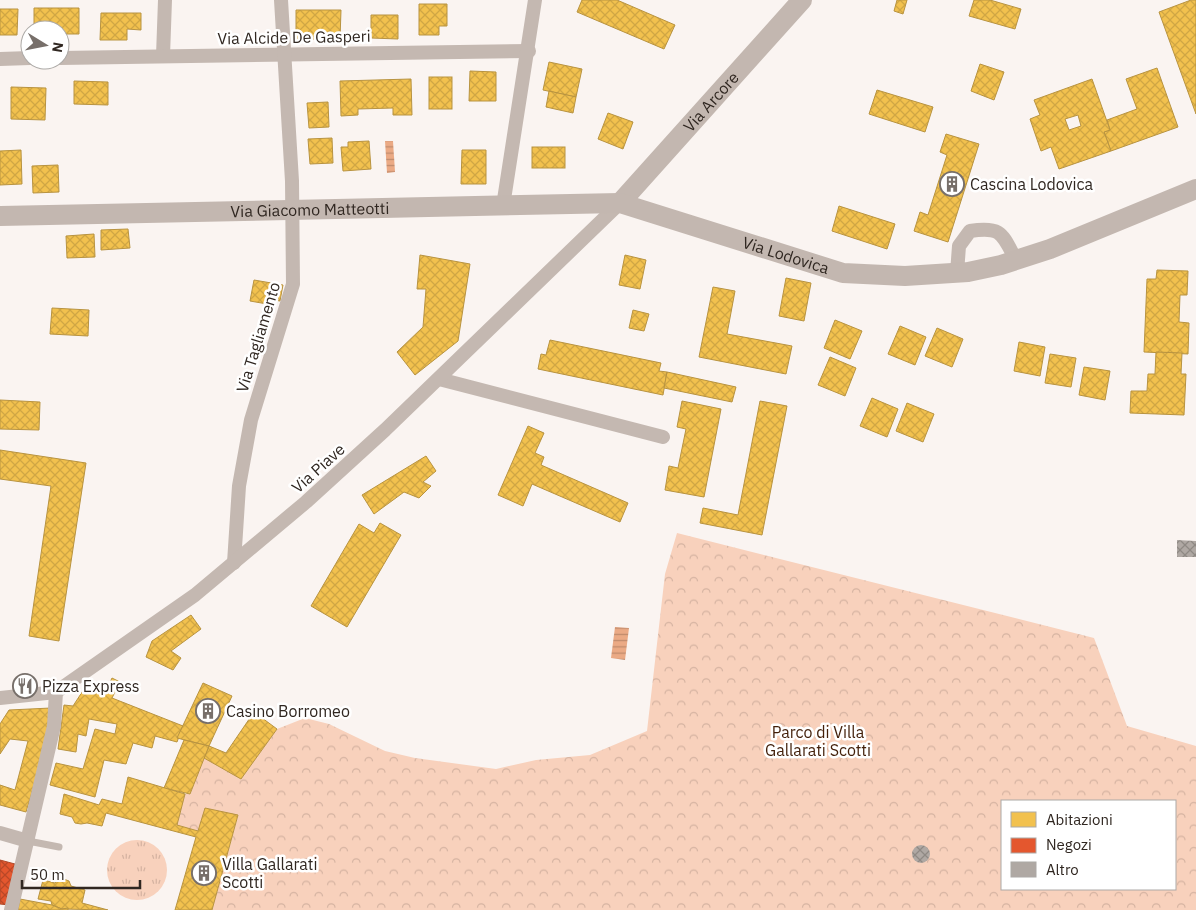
<svg xmlns="http://www.w3.org/2000/svg" width="1196" height="910" font-family="'IBM Plex Sans',sans-serif">
  <style>
    .grass { fill: url(#grass-tufts) }
    .park { fill: url(#park-crowns); fill-rule: evenodd }
    .water { fill: url(#water-rules) }
    .homes { fill: url(#homes-cross-hatch); stroke: #b89340; fill-rule: evenodd }
    .shops { fill: url(#shops-cross-hatch); stroke: #ae492a }
    .building { fill: url(#building-cross-hatch) }
    .lines { fill: none; stroke-linecap: round; stroke-linejoin: round }
    .lane { stroke: #c4b8b1; stroke-width: 7 }
    .street { stroke: #c4b8b1; stroke-width: 14 }
    .secondary { stroke: #c3b7b0; stroke-width: 20 }
    .labels { text-anchor: middle; dominant-baseline: central; stroke-width: 5; stroke-linejoin: round; paint-order: stroke }
    .street-label { font-size: 16px; fill: #302721; stroke: #fff }
    .poi-label { font-size: 16px; fill: #302721; stroke: #fff; text-anchor: start }
    .park-label { font-size: 16px; fill: #421f09; stroke: #fff }
  </style>
  <defs>
    <pattern id="grass-tufts" width="24" height="20" patternUnits="userSpaceOnUse" patternTransform="scale(1.25)"><rect width="24" height="20" fill="#f8d1bc"/><path d="M3 7l-1-3M5 7V3M7 7l1-3M15 17l-1-3M17 17v-4M19 17l1-3" fill="none" stroke="#d5b3a1"/></pattern>
    <pattern id="park-crowns" width="20" height="18" patternUnits="userSpaceOnUse" patternTransform="scale(1.25)"><rect width="20" height="18" fill="#f8d1bc"/><path d="M2 6a3 3 0 1 1 6 0M12 15a3 3 0 1 1 6 0" fill="none" stroke="#d5b3a1"/></pattern>
    <pattern id="water-rules" width="6" height="5" patternUnits="userSpaceOnUse" patternTransform="scale(1.25)"><rect width="6" height="5" fill="#ebaa85"/><path d="M0 2.5h6" fill="none" stroke="#bf8a6c"/></pattern>
    <pattern id="homes-cross-hatch" width="8" height="8" patternUnits="userSpaceOnUse" patternTransform="scale(1.25)"><rect width="8" height="8" fill="#f2c14e"/><path d="M0 0l8 8M0 8l8-8" fill="none" stroke="#d0a644"/></pattern>
    <pattern id="shops-cross-hatch" width="8" height="8" patternUnits="userSpaceOnUse" patternTransform="scale(1.25)"><rect width="8" height="8" fill="#e4572e"/><path d="M0 0l8 8M0 8l8-8" fill="none" stroke="#b94827"/></pattern>
    <pattern id="building-cross-hatch" width="8" height="8" patternUnits="userSpaceOnUse" patternTransform="scale(1.25)"><rect width="8" height="8" fill="#afa8a3"/><path d="M0 0l8 8M0 8l8-8" fill="none" stroke="#8f8984"/></pattern>
  </defs>
  <rect width="100%" height="100%" fill="#faf4f1"/>
  <!-- grass -->
  <circle class="grass" cx="137" cy="870" r="30"/>
  <!-- park -->
  <path class="park" d="M677,533L1094,638L1127,726L1196,746V910H212L238,816L206,808L198,831L177,825L185,794H190L204,758L241,779L277,729L305,718L329,724L385,751L415,758L496,769L536,760L590,755L647,731L665,574ZM1002,801H1175V889H1002Z"/>
  <!-- water -->
  <g class="water">
    <path d="M385,141H393L395,172L387,173Z"/>
    <path d="M615,627L629,628L625,660L611,658Z"/>
  </g>
  <!-- homes -->
  <g class="homes">
    <path d="M582,0H617L675,25L664,49L577,12Z"/>
    <path d="M897,0H907L903,14L894,11Z"/>
    <path d="M974,0H990L1021,9L1015,29L969,16Z"/>
    <path d="M1191,0H1196V114L1159,12Z"/>
    <path d="M419,4H447V26H439V35H419Z"/>
    <path d="M34,8H79V34H60V30H34Z"/>
    <path d="M0,9H18L17,35H0Z"/>
    <path d="M296,10H341L340,39H296Z"/>
    <path d="M101,13H141V30L127,29V40H100Z"/>
    <path d="M371,15H398V39L371,38Z"/>
    <path d="M549,62L582,69L576,97L543,90Z"/>
    <path d="M980,64L1004,72L994,100L971,91Z"/>
    <path d="M1157,68L1178,127L1111,151L1104,132L1110,130L1107,120L1137,109L1126,79Z"/>
    <path d="M470,71L496,72V101H469Z"/>
    <rect x="429" y="77" width="23" height="32"/>
    <path d="M411,79L412,115H393V108L358,109V115L341,116L340,81Z"/>
    <path d="M1092,79L1110,130L1104,132L1111,151L1059,169L1051,147L1041,151L1030,119L1040,115L1034,100ZM1078,115L1081,126L1069,130L1065,119Z"/>
    <path d="M74,81L108,82V105L74,104Z"/>
    <path d="M11,87L46,88L45,120L11,119Z"/>
    <path d="M877,90L933,107L925,132L869,114Z"/>
    <path d="M549,91L576,97L573,113L546,107Z"/>
    <path d="M328,102L329,127L309,128L307,103Z"/>
    <path d="M608,113L633,122L623,149L598,139Z"/>
    <path d="M946,134L979,144L948,242L914,231L920,212L928,215L947,155L940,152Z"/>
    <path d="M332,138L333,163L310,164L308,139Z"/>
    <path d="M369,141L371,169L343,171L341,147H348V142Z"/>
    <rect x="532" y="147" width="33" height="21"/>
    <path d="M21,150L22,184L0,185V151Z"/>
    <path d="M462,150H486V184H461Z"/>
    <path d="M58,165L59,192L33,193L32,166Z"/>
    <path d="M839,206L895,224L887,249L832,231Z"/>
    <path d="M128,229L130,248L101,250V230Z"/>
    <path d="M94,234L95,257L67,258L66,236Z"/>
    <path d="M420,255L470,264L458,341L415,375L397,352L423,327L426,289H417Z"/>
    <path d="M625,255L646,260L640,289L619,285Z"/>
    <path d="M1157,270L1188,271L1187,295H1180L1179,322L1189,323L1188,354L1144,352L1147,279H1156Z"/>
    <path d="M786,278L811,283L804,321L779,316Z"/>
    <path d="M254,280L283,285L280,301L268,299L267,304L250,301Z"/>
    <path d="M713,287L735,291L727,334L792,346L786,374L699,357Z"/>
    <path d="M52,308L89,310L88,336L50,334Z"/>
    <path d="M633,310L649,314L644,331L629,328Z"/>
    <path d="M835,320L862,331L850,359L824,348Z"/>
    <path d="M900,326L926,337L915,365L888,354Z"/>
    <path d="M937,328L963,339L952,367L925,356Z"/>
    <path d="M550,340L661,363L659,371L667,372L663,395L538,369L541,354L546,355Z"/>
    <path d="M1019,342L1045,347L1040,376L1014,371Z"/>
    <path d="M1156,352L1182,353L1181,374H1186L1184,415L1130,413L1131,391H1147L1148,374H1155Z"/>
    <path d="M1050,354L1076,358L1071,387L1045,383Z"/>
    <path d="M830,357L856,368L845,396L818,385Z"/>
    <path d="M1084,367L1110,371L1105,400L1079,395Z"/>
    <path d="M667,372L736,387L732,402L664,388Z"/>
    <path d="M872,398L898,409L887,437L860,426Z"/>
    <path d="M0,400L40,402L39,430L0,429Z"/>
    <path d="M682,401L721,409L704,497L665,490L669,466L678,468L686,429L677,427Z"/>
    <path d="M760,401L787,406L762,535L700,523L703,508L738,515Z"/>
    <path d="M907,403L934,414L923,442L896,431Z"/>
    <path d="M528,426L544,433L535,453L544,457L541,465L628,503L620,522L532,484L523,506L498,495Z"/>
    <path d="M0,450L86,463L59,641L29,636L51,486L0,479Z"/>
    <path d="M426,456L436,471L423,482L431,486L419,498L404,492L374,514L362,495Z"/>
    <path d="M380,523L401,535L347,627L311,606L359,524L374,533Z"/>
    <path d="M191,615L201,629L171,651L181,658L173,670L146,657L152,641Z"/>
    <path d="M112,678L120,682L112,698L183,726L177,742L155,736L152,748L133,743L126,764L104,760L95,797L50,785L56,763L83,769L95,729L115,734L117,724L89,719L86,736L78,734L76,752L58,749L64,705L73,706L86,686L105,693Z"/>
    <path d="M203,683L232,696L209,746L177,738Z"/>
    <path d="M51,708L48,739L26,812L0,805V785L15,790L28,741L10,739L0,754V724L9,710Z"/>
    <path d="M254,712L277,729L241,779L204,758L209,746L226,753Z"/>
    <path d="M184,740L209,746L190,794L164,788Z"/>
    <path d="M128,777L185,794L177,825L198,831L205,808L238,815L212,910H175L196,837L106,813L102,826L87,823L81,824L75,823L72,817L60,814L64,794L99,805L102,799L122,804Z"/>
    <path d="M61,878L69,881L71,886L85,890L82,903L108,910L62,909L52,905L51,901L38,899L43,880L55,883Z"/>
    <path d="M20,899L52,905L62,909L68,908V910H18Z"/>
  </g>
  <!-- shops -->
  <path class="shops" d="M0,860L15,864L9,905L0,904Z"/>
  <!-- building -->
  <g class="building">
    <path d="M1177,540L1196,541V557H1177Z"/>
    <circle cx="921" cy="854" r="9"/>
  </g>
  <g class="lines">
    <!-- lane -->
    <path class="lane" d="M28,841L59,847"/>
    <!-- street -->
    <g class="street">
      <path d="M163,56L165,0"/>
      <path d="M60,58L529,51"/>
      <path d="M0,59L30,58"/>
      <path d="M503,206L535,0"/>
      <path d="M957,273L959,246L970,231C1002,226 1002,234 1016,260"/>
      <path d="M439,379L663,437"/>
      <path d="M234,563L239,486L251,420L293,284L292,181L281,0"/>
      <path d="M0,698L56,692L195,595L306,502L385,430L620,203"/>
      <path d="M0,833L28,841"/>
      <path d="M11,910L54,726L56,692"/>
    </g>
    <!-- secondary -->
    <g class="secondary">
      <path id="s1" d="M620,203L802,0"/>
      <path id="s2" d="M0,216L620,203L843,273L905,276L968,272L1001,265L1050,249L1196,189"/>
    </g>
  </g>
  <!-- icons -->
  <defs>
    <symbol id="building-ring" viewBox="-11 -11 22 22"><circle r="9.5" fill="#fff" stroke="#776f6a" stroke-width="1.5"/><path d="M-4-6H4V6H1V3H-1V6H-4ZM-2.5-4.3h1.7v1.8h-1.7ZM.8-4.3h1.7v1.8H.8ZM-2.5-1h1.7V.8h-1.7ZM.8-1h1.7V.8H.8Z" fill="#776f6a"/></symbol>
    <symbol id="restaurant-ring" viewBox="-11 -11 22 22"><circle r="9.5" fill="#fff" stroke="#776f6a" stroke-width="1.5"/><path d="M-5-6h1v4h1v-4h1v4h1v-4h1v5L-1.5 .5V6h-2V.5L-5-1ZM5-6V6H3V1.5H1.5Q1.5-4 5-6Z" fill="#776f6a"/></symbol>
  </defs>
  <g fill-rule="evenodd">
    <use href="#building-ring" x="938" y="170" width="28" height="28"/>
    <use href="#restaurant-ring" x="11" y="672" width="28" height="28"/>
    <use href="#building-ring" x="194" y="697" width="28" height="28"/>
    <use href="#building-ring" x="190" y="859" width="28" height="28"/>
  </g>
  <g class="labels">
    <!-- street labels -->
    <g class="street-label">
      <text transform="translate(294 37) rotate(-1)">Via Alcide De Gasperi</text>
      <text stroke="none"><textPath href="#s1" startOffset="136">Via Arcore</textPath></text>
      <text stroke="none"><textPath href="#s2" startOffset="310">Via Giacomo Matteotti</textPath></text>
      <text stroke="none"><textPath href="#s2" startOffset="794">Via Lodovica</textPath></text>
      <text transform="translate(258 337) rotate(-73)">Via Tagliamento</text>
      <text transform="translate(318 468) rotate(-42)">Via Piave</text>
    </g>
    <!-- poi labels -->
    <g class="poi-label">
      <text x="970" y="184">Cascina Lodovica</text>
      <text x="42" y="686">Pizza Express</text>
      <text x="226" y="711">Casino Borromeo</text>
      <text x="222" y="864">Villa Gallarati<tspan x="222" dy="18">Scotti</tspan></text>
    </g>
    <!-- park labels -->
    <g class="park-label">
      <text x="818" y="732">Parco di Villa<tspan x="818" dy="18">Gallarati Scotti</tspan></text>
    </g>
  </g>
  <!-- legend -->
  <rect x="1001" y="800" width="175" height="90" fill="#ffffff" stroke="#aca9a6"/>
  <rect x="1011" y="812" width="25" height="15" fill="#f2c14e" stroke="#aca9a6"/>
  <text x="1046" y="825" font-size="15" fill="#302721">Abitazioni</text>
  <rect x="1011" y="838" width="25" height="15" fill="#e4572e" stroke="#aca9a6"/>
  <text x="1046" y="850" font-size="15" fill="#302721">Negozi</text>
  <rect x="1011" y="862" width="25" height="15" fill="#afa8a3" stroke="#aca9a6"/>
  <text x="1046" y="875" font-size="15" fill="#302721">Altro</text>
  <!-- north arrow -->
  <g transform="translate(45 45) rotate(100)"><circle r="24" fill="#ffffff" stroke="#aca9a6"/>
  <path d="M0-4L9 19L0 12L-9 19Z" fill="#776f6a"/>
  <text y="-8" font-size="14" font-weight="bold" text-anchor="middle" fill="#302721">N</text>
  </g>
  <!-- scale -->
  <path d="M22 880v8h118v-8" fill="none" stroke="#302721" stroke-width="2.5"/>
  <text x="30" y="880" font-size="15" fill="#302721" stroke="#ffffff" stroke-width="4" paint-order="stroke">50 m</text>
</svg>
